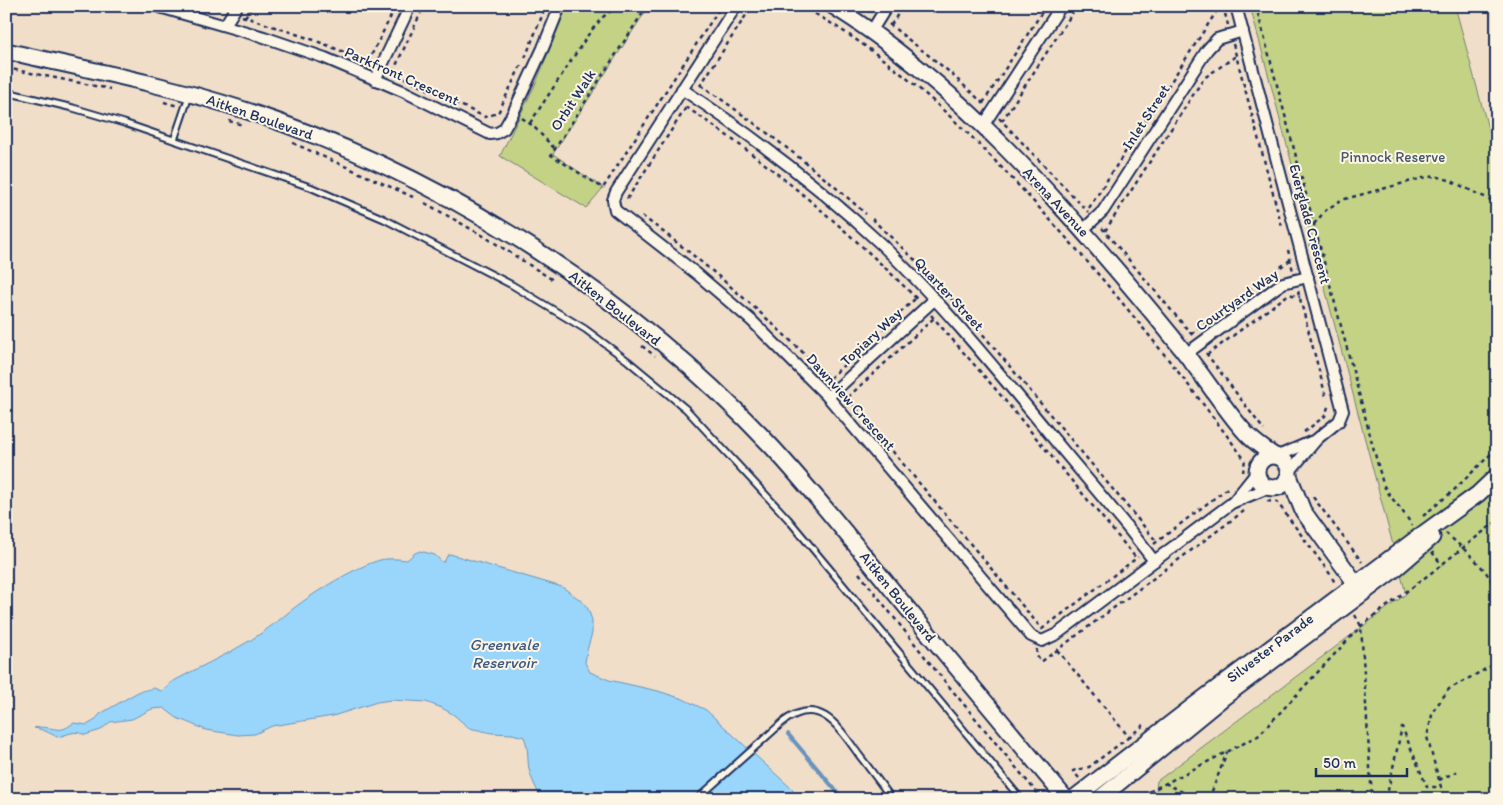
<svg xmlns="http://www.w3.org/2000/svg" width="1503" height="805" font-family="Itim,sans-serif">
  <style>
    .green { fill: #c4d286; stroke: #708072 }
    .water { fill: #9ad6fb; stroke: #6793bc }
    .lines { fill: none; stroke-linecap: round; stroke-linejoin: round }
    .stream { stroke: #6793bc; stroke-width: 4 }
    .lane-casing { stroke: #1b2f5e; stroke-width: 9 }
    .street-casing { stroke: #1b2f5e; stroke-width: 14 }
    .secondary-casing { stroke: #1b2f5e; stroke-width: 19 }
    .path { stroke: #1b2f5e; stroke-width: 2.5; stroke-dasharray: 4 4; stroke-linecap: butt }
    .lane { stroke: #fcf5e5; stroke-width: 5 }
    .street { stroke: #fcf5e5; stroke-width: 10 }
    .secondary { stroke: #fcf5e5; stroke-width: 15 }
    .labels { text-anchor: middle; dominant-baseline: central; stroke-width: 4; stroke-linejoin: round; paint-order: stroke }
    .street-label { font-size: 15px; fill: #1b2f5e; stroke: #fcf5e5 }
    .park-label { font-size: 15px; fill: #455868; stroke: #fcf5e5 }
    .water-label { font-size: 16px; font-style: italic; fill: #3b5985; stroke: #fcf5e5 }
  </style>
  <rect width="100%" height="100%" fill="#f1dec9"/>
  <filter id="ink" filterUnits="userSpaceOnUse"><feTurbulence type="fractalNoise" baseFrequency=".02" numOctaves="2"/><feDisplacementMap in="SourceGraphic" scale="10" xChannelSelector="R" yChannelSelector="G"/><feConvolveMatrix kernelMatrix="1 2 1 2 8 2 1 2 1" color-interpolation-filters="sRGB"/></filter>
  <g filter="url(#ink)">
    <!-- green -->
    <g class="green">
      <path d="M567,6H649L553,154L603,188L586,208L500,156L536,83Z"/>
      <path d="M1250,6H1455L1497,162V799H1155L1157,781L1406,594Z"/>
    </g>
    <!-- water -->
    <path class="water" d="M420,551L435,555L442,562H444L447,556L450,554L562,587L582,601L588,609L592,620V633L587,650L585,663L590,672L609,680L658,691L683,699L706,710L792,789L797,799H541C537,789 531,779 529,769C527,758 529,748 524,737L512,734L492,733L469,728L454,715L442,708L426,702L391,700L377,702L333,716L272,726L255,734L238,735L206,730L177,718L164,708L152,709L132,719L110,722L101,730L85,735C74,729 68,735 57,737C50,733 42,729 34,728C45,725 56,731 63,729C67,728 70,725 74,723L87,725L94,721L100,714L138,692L154,688L161,691L168,687L170,683C197,668 225,656 251,640C267,630 279,620 294,608C315,592 355,567 380,560C389,558 398,559 407,560L415,553Z"/>
    <g class="lines">
      <!-- stream -->
      <path class="stream" d="M788,734L843,799"/>
      <defs>
        <g id="lane">
          <path d="M6,92L73,108L124,123L310,187L384,219L512,285L585,329L628,361L686,409L788,519L1021,799"/>
          <path d="M174,140L189,96"/>
          <path d="M697,799L783,722C819,694 839,727 859,755C870,769 881,784 892,799"/>
        </g>
        <g id="street">
          <path d="M156,6L264,37L325,58L405,92L490,134L497,133L504,129L513,113L543,48L560,6"/>
          <path d="M736,6L616,192L613,200L615,210L697,274L752,321L828,397L1031,636L1042,641L1057,634L1233,502L1257,472"/>
          <path d="M1236,6L1343,411L1339,421L1317,439L1290,471"/>
          <path d="M225,25L237,6"/>
          <path d="M871,32L887,6"/>
          <path d="M375,80L410,6"/>
          <path d="M682,89C753,136 820,187 882,245C942,303 995,368 1048,432C1083,475 1120,516 1154,561"/>
          <path d="M983,126L1061,6"/>
          <path d="M1082,231L1103,211L1207,50L1217,39L1243,31"/>
          <path d="M1186,354L1277,287L1283,283L1308,277"/>
          <path d="M828,397L935,299"/>
          <path d="M1278,456L1313,441"/>
          <path d="M1234,502L1268,488"/>
        </g>
        <g id="secondary">
          <path d="M833,6C957,83 1063,205 1156,317C1177,342 1197,368 1216,395C1225,407 1234,420 1244,431C1251,440 1263,448 1273,455"/>
          <path d="M6,51C85,69 164,84 241,109C442,174 629,294 773,448C817,496 857,547 898,597C954,665 1010,732 1066,799"/>
          <circle cx="1273" cy="472" r="16"/>
          <path d="M1289,476L1303,511L1362,592"/>
          <path d="M1073,799L1192,707L1420,536L1478,494L1497,476"/>
          <path d="M1099,799L1224,697L1395,569L1432,537"/>
        </g>
      </defs>
      <!-- lane casing -->
      <use href="#lane" class="lane-casing"/>
      <!-- street casing -->
      <use href="#street" class="street-casing"/>
      <!-- secondary casing -->
      <use href="#secondary" class="secondary-casing"/>
      <!-- path -->
      <g class="path">
        <path d="M208,6L223,10"/>
        <path d="M608,6L610,11"/>
        <path d="M647,6L551,155L603,188L721,6"/>
        <path d="M801,6C889,53 965,127 1032,200C1108,282 1178,369 1245,460L1243,472"/>
        <path d="M863,6L872,12"/>
        <path d="M1223,6L1228,25"/>
        <path d="M1256,6L1383,484C1391,500 1404,510 1412,526"/>
        <path d="M868,12L872,6"/>
        <path d="M242,16L314,40L371,63"/>
        <path d="M245,17L252,6"/>
        <path d="M889,24L947,70L984,104"/>
        <path d="M891,25L903,6"/>
        <path d="M1233,44L1282,227"/>
        <path d="M525,58L546,6"/>
        <path d="M368,62L396,6"/>
        <path d="M6,68L110,89"/>
        <path d="M390,71L485,117L498,113L521,65"/>
        <path d="M393,72L424,6"/>
        <path d="M701,85C758,125 814,167 866,214"/>
        <path d="M700,86L752,6"/>
        <path d="M164,102L178,106"/>
        <path d="M983,103L1046,6"/>
        <path d="M686,107C771,164 847,229 919,301"/>
        <path d="M522,118L533,126L555,149"/>
        <path d="M999,118L1088,212"/>
        <path d="M229,121L243,125"/>
        <path d="M1002,121L1077,6"/>
        <path d="M530,123L590,32L603,17L617,6"/>
        <path d="M293,143L413,197"/>
        <path d="M627,199L687,106"/>
        <path d="M425,203L487,238L553,280"/>
        <path d="M1089,208L1220,6"/>
        <path d="M642,216C710,266 772,321 832,381"/>
        <path d="M872,219L915,260L965,313L1157,542"/>
        <path d="M1314,224L1326,210L1341,200L1423,178L1435,176L1449,180L1497,203"/>
        <path d="M1102,228L1193,336"/>
        <path d="M1105,231L1204,78L1236,56"/>
        <path d="M1309,246L1319,243"/>
        <path d="M1288,250L1293,271"/>
        <path d="M1298,291L1326,397"/>
        <path d="M931,315L998,392L1136,558"/>
        <path d="M1191,334L1290,260"/>
        <path d="M642,346L655,356"/>
        <path d="M1206,353L1264,430"/>
        <path d="M1207,355L1289,294L1300,297"/>
        <path d="M830,378L916,298"/>
        <path d="M846,396L1042,629L1138,557"/>
        <path d="M848,397L934,318"/>
        <path d="M1304,432L1325,416L1329,404"/>
        <path d="M1313,497L1362,562"/>
        <path d="M1267,501L1277,502L1330,574L1335,583"/>
        <path d="M1423,516L1453,491L1497,448"/>
        <path d="M1446,533C1462,548 1492,571 1497,594"/>
        <path d="M1154,544L1229,487"/>
        <path d="M1432,552L1442,565"/>
        <path d="M859,573L933,667L1042,799"/>
        <path d="M1355,615L1361,626L1372,799"/>
        <path d="M1037,649L1036,655L1041,662L1244,511"/>
        <path d="M1057,650L1129,737L1145,724"/>
        <path d="M1079,778L1073,771L1089,767L1129,737"/>
        <path d="M1439,780L1458,771"/>
        <path d="M1165,783L1196,799"/>
        <path d="M1135,799L1258,736L1361,626L1431,573L1497,521"/>
        <path d="M1209,799L1227,752"/>
        <path d="M1386,799L1402,727L1427,787H1441L1427,737L1433,711L1449,689L1495,664L1497,660"/>
      </g>
      <!-- lane -->
      <use href="#lane" class="lane"/>
      <!-- street -->
      <use href="#street" class="street"/>
      <!-- secondary -->
      <use href="#secondary" class="secondary"/>
    </g>
  </g>
  <g class="labels">
    <!-- street labels -->
    <g class="street-label">
      <text transform="translate(402 76) rotate(24)">Parkfront Crescent</text>
      <text transform="translate(573 100) rotate(-57)">Orbit Walk</text>
      <text transform="translate(260 117) rotate(19)">Aitken Boulevard</text>
      <text transform="translate(1146 117) rotate(-57)">Inlet Street</text>
      <text transform="translate(1056 202) rotate(47)">Arena Avenue</text>
      <text transform="translate(1310 224) rotate(75)">Everglade Crescent</text>
      <text transform="translate(949 294) rotate(47)">Quarter Street</text>
      <text transform="translate(1237 300) rotate(-35)">Courtyard Way</text>
      <text transform="translate(615 308) rotate(38)">Aitken Boulevard</text>
      <text transform="translate(871 337) rotate(-43)">Topiary Way</text>
      <text transform="translate(851 402) rotate(48)">Dawnview Crescent</text>
      <text transform="translate(898 597) rotate(51)">Aitken Boulevard</text>
      <text transform="translate(1270 648) rotate(-37)">Silvester Parade</text>
    </g>
    <!-- park labels -->
    <g class="park-label">
      <text x="1393" y="157">Pinnock Reserve</text>
    </g>
    <!-- water labels -->
    <g class="water-label">
      <text x="504" y="644">Greenvale<tspan x="504" dy="18">Reservoir</tspan></text>
    </g>
  </g>
  <!-- margin -->
  <rect width="1503" height="805" fill="none" stroke="#fcf5e5" stroke-width="25"/>
  <rect x="12" y="12" width="1478" height="780" fill="none" stroke="#1b2f5e" stroke-width="2" filter="url(#ink)"/>
  <!-- scale -->
  <path d="M1316 768v8h91v-8" fill="none" stroke="#1b2f5e" stroke-width="2.5"/>
  <text x="1323" y="768" font-size="15" fill="#1b2f5e" stroke="#fcf5e5" stroke-width="4" paint-order="stroke">50 m</text>
</svg>
